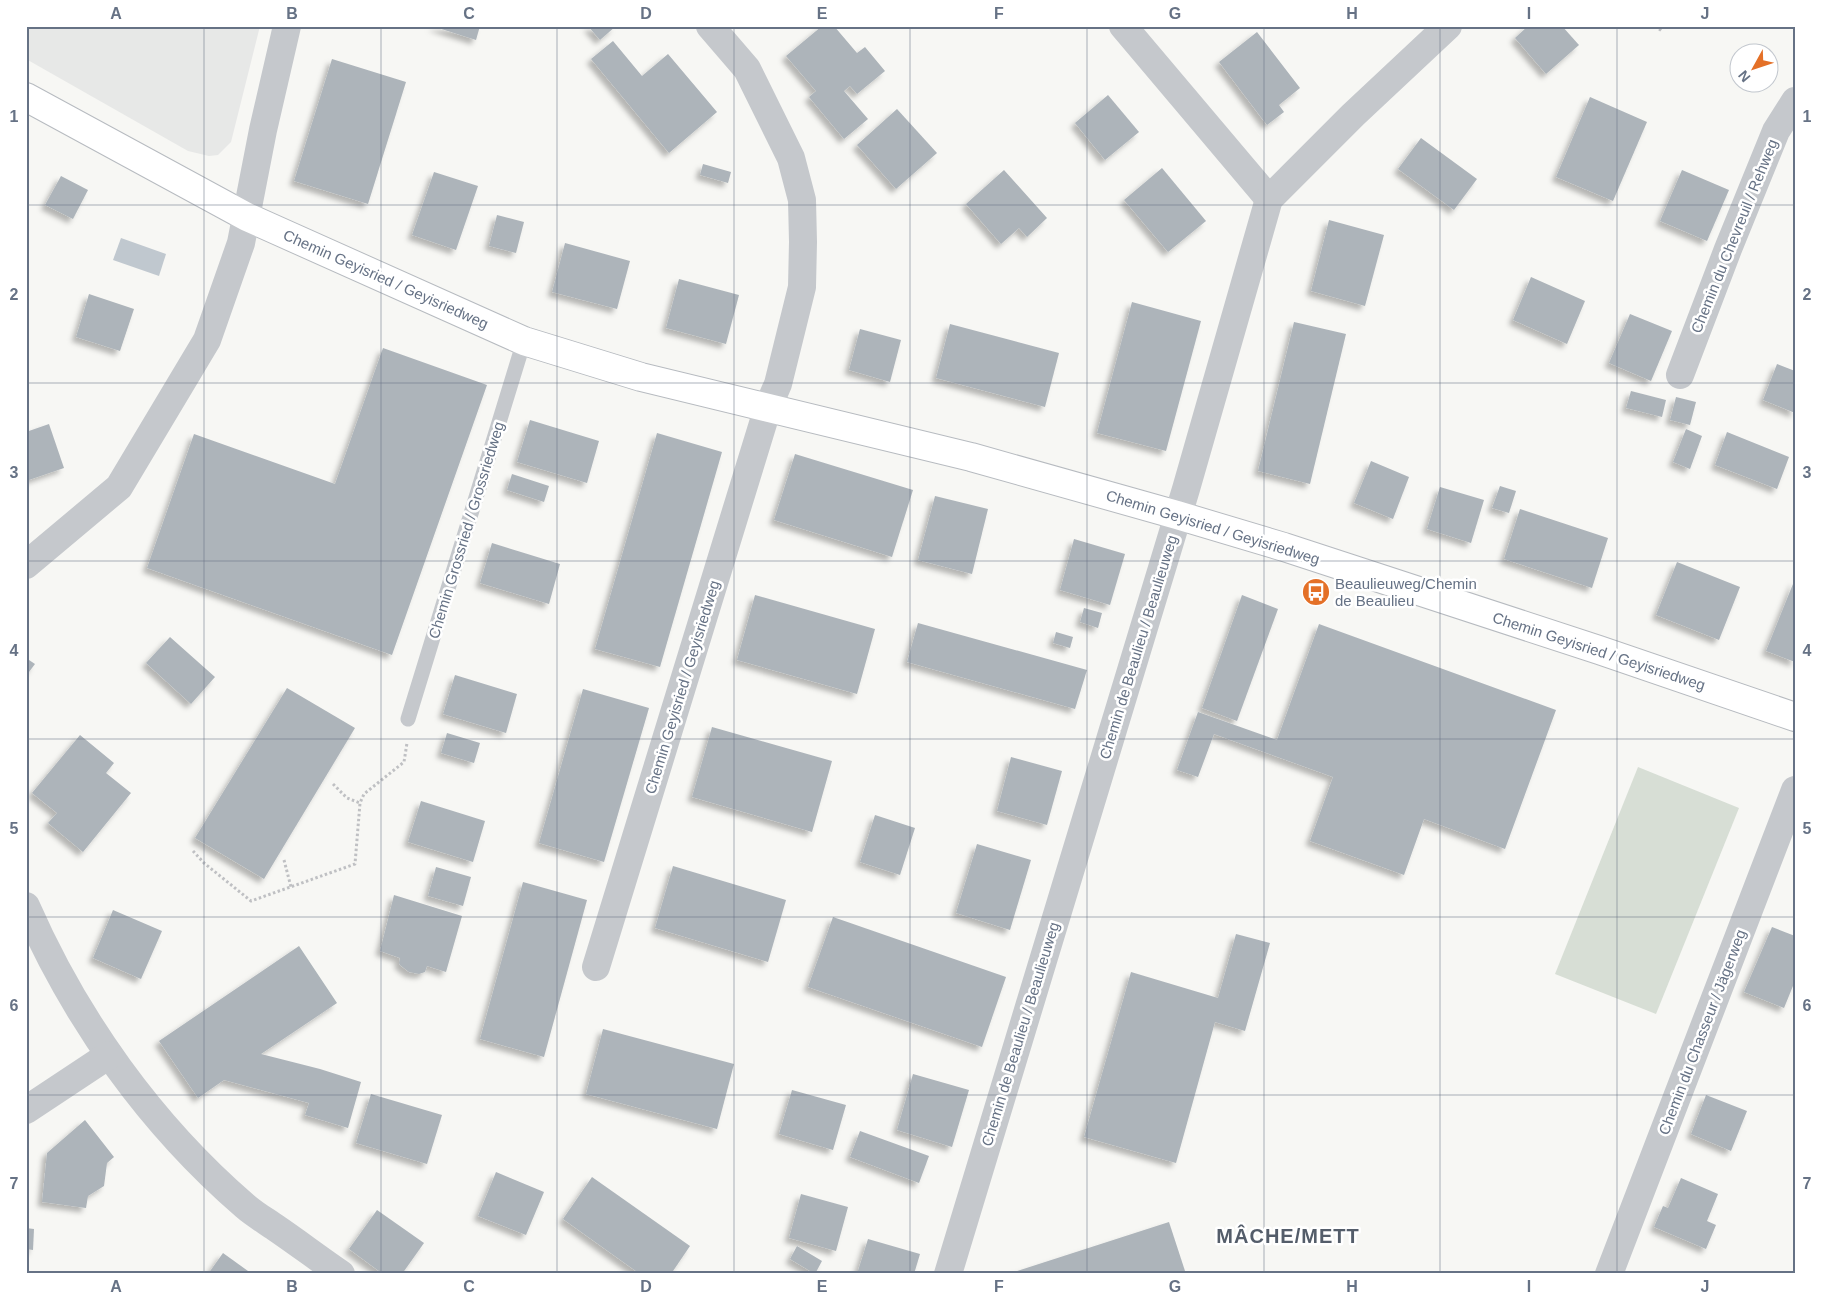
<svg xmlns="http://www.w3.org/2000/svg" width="1821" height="1300" font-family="Helvetica,sans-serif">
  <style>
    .built { fill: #e7e8e7 }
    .green { fill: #d7ded5 }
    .water { fill: #c0c8cf }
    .building { fill: #adb4ba; filter: url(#shadow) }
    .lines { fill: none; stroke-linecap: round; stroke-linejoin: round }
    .secondary-casing { stroke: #b7bbc0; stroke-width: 30 }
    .path { stroke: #bfc0c3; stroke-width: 3; stroke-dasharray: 2.5 2.5; stroke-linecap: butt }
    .lane { stroke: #c5c8cc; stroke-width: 15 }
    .street { stroke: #c5c8cc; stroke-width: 28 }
    .secondary { stroke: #fff; stroke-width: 28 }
    .grid { fill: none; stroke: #667285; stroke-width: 1; stroke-opacity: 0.55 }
    .labels { text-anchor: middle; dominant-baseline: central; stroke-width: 5; stroke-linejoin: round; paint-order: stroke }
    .street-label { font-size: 15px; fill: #667285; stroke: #fff }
    .poi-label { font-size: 15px; fill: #667285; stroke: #fff; text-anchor: start }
    .district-label { font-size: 20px; font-weight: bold; letter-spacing: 1px; fill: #545d6a; stroke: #fff }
    .neatline { fill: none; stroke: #667285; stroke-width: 2 }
    .grid-label { font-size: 16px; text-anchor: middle; font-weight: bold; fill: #667285 }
  </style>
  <defs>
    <filter id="shadow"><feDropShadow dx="-4.5" dy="4.5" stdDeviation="2.5" flood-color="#0004"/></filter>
  </defs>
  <rect width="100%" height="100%" fill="#f7f7f4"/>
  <!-- built -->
  <path class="built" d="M26,26H260L231,142L218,155L209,156L188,151L26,59Z"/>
  <!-- green -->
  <path class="green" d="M1638,767L1739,808L1656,1014L1555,974Z"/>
  <!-- water -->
  <path class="water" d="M121,238L166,254L159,276L113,260Z"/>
  <!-- building -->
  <g class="building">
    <path d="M432,26H480L476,40Z"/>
    <path d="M588,26H616L600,40Z"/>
    <path d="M822,26H834L857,53L865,47L885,71L857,94L850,86L844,91L868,119L844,139L809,97L816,91L786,56Z"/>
    <path d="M1528,26H1562L1579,45L1546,74L1515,38Z"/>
    <path d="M1257,32L1300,88L1279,105L1284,112L1267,125L1219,62Z"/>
    <path d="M613,41L642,76L668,54L717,112L669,153L591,59Z"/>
    <path d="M332,59L406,82L368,204L294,181Z"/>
    <path d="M1108,95L1139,132L1105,160L1075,123Z"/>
    <path d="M1590,97L1647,122L1613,201L1556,177Z"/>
    <path d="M897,109L937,153L896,189L857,145Z"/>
    <path d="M1421,138L1477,179L1454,210L1398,169Z"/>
    <path d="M703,164L731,172L728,183L700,175Z"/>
    <path d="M1162,168L1206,221L1168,252L1124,200Z"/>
    <path d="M1004,170L1047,218L1027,237L1019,228L1001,244L966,204Z"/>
    <path d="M1682,170L1729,190L1707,241L1660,221Z"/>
    <path d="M434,172L478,186L456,250L412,235Z"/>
    <path d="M61,176L88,190L73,219L45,205Z"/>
    <path d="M497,215L524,222L516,253L489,246Z"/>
    <path d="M1329,220L1384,235L1365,306L1311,291Z"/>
    <path d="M565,243L630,261L617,309L552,292Z"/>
    <path d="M1531,277L1585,301L1567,344L1513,320Z"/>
    <path d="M679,279L739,295L726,344L666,328Z"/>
    <path d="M89,294L134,309L120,351L76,337Z"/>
    <path d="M1132,302L1201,321L1166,451L1097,433Z"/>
    <path d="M1630,314L1672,331L1651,381L1609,363Z"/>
    <path d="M1294,322L1346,334L1310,484L1258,471Z"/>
    <path d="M950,324L1059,353L1045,407L936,378Z"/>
    <path d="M860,329L901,340L890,382L849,370Z"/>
    <path d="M383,348L487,385L392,655L147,568L194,434L335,484Z"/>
    <path d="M1777,364L1795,371V413L1763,400Z"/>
    <path d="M1631,391L1666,400L1662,417L1626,408Z"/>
    <path d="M1676,397L1696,402L1690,425L1670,420Z"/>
    <path d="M530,420L599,441L587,483L517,462Z"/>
    <path d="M49,424L64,468L26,481V432Z"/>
    <path d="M1686,429L1702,436L1690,469L1673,462Z"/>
    <path d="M1727,432L1789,457L1777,489L1715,465Z"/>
    <path d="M657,433L722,452L660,667L595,649Z"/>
    <path d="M795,454L913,490L892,557L774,520Z"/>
    <path d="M1371,461L1409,477L1393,519L1354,503Z"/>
    <path d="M512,474L549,486L544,502L507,490Z"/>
    <path d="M1500,486L1516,491L1509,513L1492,508Z"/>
    <path d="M1440,487L1484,500L1471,543L1427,529Z"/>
    <path d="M935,496L988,509L972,574L918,560Z"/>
    <path d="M1520,509L1608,538L1592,588L1504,559Z"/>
    <path d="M1074,539L1125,554L1110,605L1060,590Z"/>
    <path d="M492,543L560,564L549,604L480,583Z"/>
    <path d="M1677,562L1740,587L1719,640L1656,615Z"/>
    <path d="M1795,579V662L1766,651Z"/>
    <path d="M755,595L875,629L857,694L737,660Z"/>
    <path d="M1242,595L1278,609L1237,721L1202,708Z"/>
    <path d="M1084,608L1102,613L1098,628L1080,622Z"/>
    <path d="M918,623L1087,670L1075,709L907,662Z"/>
    <path d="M1319,624L1556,710L1505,849L1424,819L1404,875L1310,841L1333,777L1214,734L1198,777L1177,770L1198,712L1277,740Z"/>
    <path d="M1056,632L1073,637L1070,648L1053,643Z"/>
    <path d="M170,637L215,677L191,704L146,663Z"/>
    <path d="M26,658L35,664L26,676Z"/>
    <path d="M455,675L517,694L506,733L443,714Z"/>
    <path d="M287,688L355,728L264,879L195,838Z"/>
    <path d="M583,689L649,708L604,862L539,843Z"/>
    <path d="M712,727L832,761L812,832L692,797Z"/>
    <path d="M447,733L480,743L474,763L441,753Z"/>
    <path d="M80,735L114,763L106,773L131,793L83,852L48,823L57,813L32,793Z"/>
    <path d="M1011,757L1062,771L1047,825L997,811Z"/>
    <path d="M421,801L485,821L473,862L408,842Z"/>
    <path d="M875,815L915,828L900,875L860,862Z"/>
    <path d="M977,844L1031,860L1010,930L956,913Z"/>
    <path d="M673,866L786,900L768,962L655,928Z"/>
    <path d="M436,867L471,877L463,906L428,896Z"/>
    <path d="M523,882L587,900L544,1057L480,1039Z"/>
    <path d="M394,895L462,916L446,972L427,966L425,972L419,974L409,972L400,965L399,963L400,958L380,951Z"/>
    <path d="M113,910L162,931L141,979L93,958Z"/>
    <path d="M833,917L1006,977L982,1047L808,987Z"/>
    <path d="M1772,927L1795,936V981L1784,1008L1744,992Z"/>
    <path d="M1236,934L1270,943L1245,1031L1215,1022L1176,1163L1084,1137L1131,972L1218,998Z"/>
    <path d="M299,946L337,1003L261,1054L320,1069L361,1082L348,1128L305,1115L309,1103L224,1080L198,1098L159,1041Z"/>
    <path d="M603,1029L734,1064L717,1129L586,1094Z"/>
    <path d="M913,1074L969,1090L952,1147L897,1130Z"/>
    <path d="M792,1090L846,1105L833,1150L779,1134Z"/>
    <path d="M371,1094L442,1115L427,1164L356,1143Z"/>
    <path d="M1706,1095L1747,1111L1731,1151L1691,1134Z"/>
    <path d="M85,1120L114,1157L107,1163L104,1186L88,1196L86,1208L42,1202L47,1153Z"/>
    <path d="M860,1131L929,1156L919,1183L850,1157Z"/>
    <path d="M496,1172L544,1192L526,1235L478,1216Z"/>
    <path d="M592,1177L690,1246L671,1274H640L563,1219Z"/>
    <path d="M1681,1178L1718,1194L1707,1221L1716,1225L1706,1249L1654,1227L1663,1206L1668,1208Z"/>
    <path d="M801,1194L848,1207L836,1251L789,1238Z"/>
    <path d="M377,1210L424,1243L402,1274H383L349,1249Z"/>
    <path d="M1169,1222L1186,1274H1011V1273Z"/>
    <path d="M26,1228L34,1229L33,1250L26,1249Z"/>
    <path d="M868,1239L920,1254L914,1274H857Z"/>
    <path d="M797,1246L822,1261L815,1274L790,1259Z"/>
    <path d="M223,1253L248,1271L246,1274H208Z"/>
  </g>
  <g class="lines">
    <defs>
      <path id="secondary" d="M26,97L247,217L524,341L641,377L971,457L1177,515L1284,547L1599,650L1795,717"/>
    </defs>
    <!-- secondary casing -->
    <use href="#secondary" class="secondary-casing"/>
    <!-- path -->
    <g class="path">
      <path d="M1655,26L1662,31"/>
      <path d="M333,784L347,798L360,803"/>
      <path d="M193,851L204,863L251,901L355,864L360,803L364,794L404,762L407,743"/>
      <path d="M284,860L291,887"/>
    </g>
    <!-- lane -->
    <path class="lane" d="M408,719L524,341"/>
    <!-- street -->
    <g class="street">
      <path d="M1123,26L1269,199"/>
      <path d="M1680,375L1728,249L1776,131L1795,101"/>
      <path d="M26,565L119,487L207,340L241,243L263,130L287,26"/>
      <path d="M26,906C76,1020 151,1125 245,1206C254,1214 266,1221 276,1228C298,1243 319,1259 341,1274"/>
      <path d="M596,967L768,407L778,384L802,287L803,242L802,200L791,158L747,69L710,26"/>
      <path d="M26,1110L109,1055"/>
      <path d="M948,1274L1186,489L1269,199L1353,115L1448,26"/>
      <path d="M1609,1274L1795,790"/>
    </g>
    <!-- secondary -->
    <use href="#secondary" class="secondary"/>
  </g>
  <!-- grid -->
  <path class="grid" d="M204,26V1274M381,26V1274M557,26V1274M734,26V1274M910,26V1274M1087,26V1274M1264,26V1274M1440,26V1274M1617,26V1274M26,205H1795M26,383H1795M26,561H1795M26,739H1795M26,917H1795M26,1095H1795"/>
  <!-- icons -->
  <defs>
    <symbol id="bus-disc" viewBox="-11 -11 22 22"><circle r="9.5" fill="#e47027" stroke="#fff"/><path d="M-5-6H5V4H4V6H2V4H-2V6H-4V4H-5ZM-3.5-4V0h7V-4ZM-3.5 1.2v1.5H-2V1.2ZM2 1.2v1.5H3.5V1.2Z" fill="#fff"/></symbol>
  </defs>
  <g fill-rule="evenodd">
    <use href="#bus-disc" x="1300" y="576" width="32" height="32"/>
  </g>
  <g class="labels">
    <!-- street labels -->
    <g class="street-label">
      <text transform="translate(1734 236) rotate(-68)">Chemin du Chevreuil / Rehweg</text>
      <text transform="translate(386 279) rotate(24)">Chemin Geyisried / Geyisriedweg</text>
      <text transform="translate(1213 527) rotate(17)">Chemin Geyisried / Geyisriedweg</text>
      <text transform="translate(466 530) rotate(-73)">Chemin Grossried / Grossriedweg</text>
      <text transform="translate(1138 647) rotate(-73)">Chemin de Beaulieu / Beaulieuweg</text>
      <text transform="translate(1599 651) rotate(18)">Chemin Geyisried / Geyisriedweg</text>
      <text transform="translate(682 687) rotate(-73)">Chemin Geyisried / Geyisriedweg</text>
      <text transform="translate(1702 1032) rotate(-69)">Chemin du Chasseur / Jägerweg</text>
      <text transform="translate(1020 1034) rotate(-73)">Chemin de Beaulieu / Beaulieuweg</text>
    </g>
    <!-- poi labels -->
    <g class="poi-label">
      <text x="1335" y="583">Beaulieuweg/Chemin<tspan x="1335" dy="17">de Beaulieu</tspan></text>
    </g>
    <!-- district labels -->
    <g class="district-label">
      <text x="1288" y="1236">MÂCHE/METT</text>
    </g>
  </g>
  <!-- border -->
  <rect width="1821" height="1300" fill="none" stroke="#ffffff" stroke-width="55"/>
  <!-- north arrow -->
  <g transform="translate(1754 68) rotate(230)"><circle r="24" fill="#ffffff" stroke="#c2c7ce"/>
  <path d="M0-4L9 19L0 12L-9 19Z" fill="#e47027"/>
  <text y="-8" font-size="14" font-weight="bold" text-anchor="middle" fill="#667285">N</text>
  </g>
  <rect x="28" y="28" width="1766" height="1244" class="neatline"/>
  <g class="grid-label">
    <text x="116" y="19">A</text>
    <text x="292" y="19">B</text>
    <text x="469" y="19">C</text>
    <text x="646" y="19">D</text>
    <text x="822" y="19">E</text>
    <text x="999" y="19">F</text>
    <text x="1175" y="19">G</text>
    <text x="1352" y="19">H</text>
    <text x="1529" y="19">I</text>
    <text x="1705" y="19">J</text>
    <text x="14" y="122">1</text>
    <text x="1807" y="122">1</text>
    <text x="14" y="300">2</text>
    <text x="1807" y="300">2</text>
    <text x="14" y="478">3</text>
    <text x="1807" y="478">3</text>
    <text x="14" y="656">4</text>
    <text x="1807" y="656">4</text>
    <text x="14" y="834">5</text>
    <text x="1807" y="834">5</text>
    <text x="14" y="1011">6</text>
    <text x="1807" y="1011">6</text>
    <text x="14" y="1189">7</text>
    <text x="1807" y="1189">7</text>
    <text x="116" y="1292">A</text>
    <text x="292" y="1292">B</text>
    <text x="469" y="1292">C</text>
    <text x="646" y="1292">D</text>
    <text x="822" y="1292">E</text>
    <text x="999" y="1292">F</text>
    <text x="1175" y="1292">G</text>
    <text x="1352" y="1292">H</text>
    <text x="1529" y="1292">I</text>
    <text x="1705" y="1292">J</text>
  </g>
</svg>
